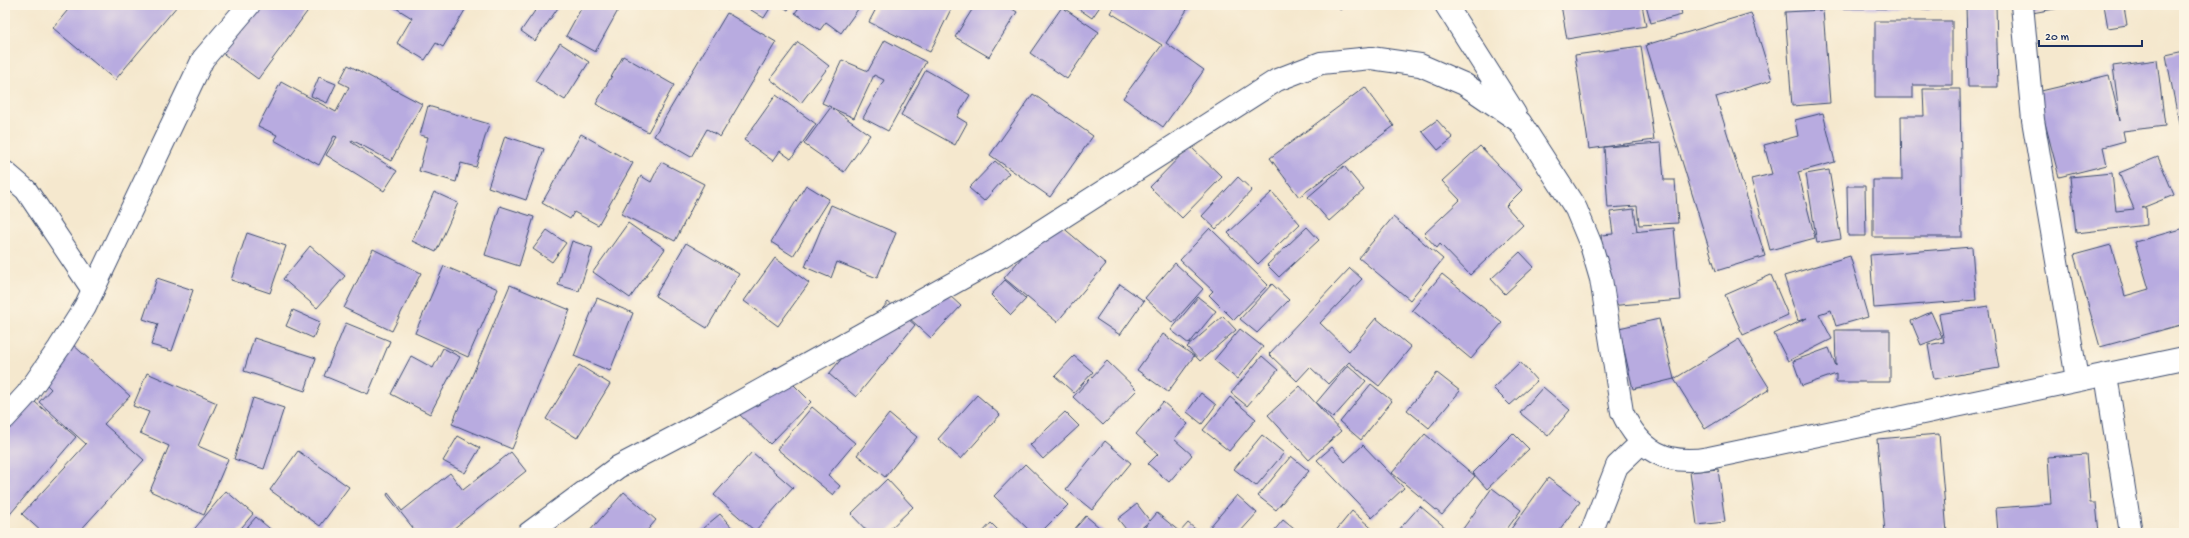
<svg xmlns="http://www.w3.org/2000/svg" width="2189" height="538" font-family="'Gochi Hand',sans-serif">
  <style>
    .building { fill: #b8abe0 }
    .lines { fill: none; stroke-linecap: round; stroke-linejoin: round }
    .minor-casing { stroke: #3c4b6f; stroke-width: 24 }
    .minor { stroke: #fff; stroke-width: 22 }
  </style>
  <rect width="100%" height="100%" fill="#fcf5e5"/>
  <filter id="ink" filterUnits="userSpaceOnUse"><feTurbulence type="fractalNoise" baseFrequency=".025" numOctaves="2"/><feDisplacementMap in="SourceGraphic" scale="8" xChannelSelector="R" yChannelSelector="G"/><feConvolveMatrix kernelMatrix="1 2 1 2 8 2 1 2 1" color-interpolation-filters="sRGB"/></filter>
  <filter id="wash" filterUnits="userSpaceOnUse"><feTurbulence type="fractalNoise" baseFrequency=".012" numOctaves="4" result="noise"/><feDisplacementMap in="SourceGraphic" scale="16" xChannelSelector="R" yChannelSelector="G"/><feGaussianBlur stdDeviation="0.9" result="paint"/><feColorMatrix in="noise" values="0 0 0 0 0 0 0 0 0 0 0 0 0 0 0 0 0 1.4 0 .05"/><feComposite in="paint" operator="in"/></filter>
  <g filter="url(#wash)">
    <rect width="100%" height="100%" fill="#f5e8ce"/>
    <g id="blocks">
      <!-- building -->
      <g class="building">
        <path d="M72,5H178L115,80L53,28Z"/>
        <path d="M248,5H312L258,79L217,49Z"/>
        <path d="M391,5H468L443,47L436,43L425,60L397,43L412,18Z"/>
        <path d="M539,5H560L535,41L521,31Z"/>
        <path d="M583,5H621L595,52L566,36Z"/>
        <path d="M710,5H721L719,9Z"/>
        <path d="M743,5H772L764,18Z"/>
        <path d="M780,5H791L788,10Z"/>
        <path d="M801,5H861L841,33L826,22L820,30L795,13Z"/>
        <path d="M878,5H953L930,52L869,22Z"/>
        <path d="M975,5H1006L1017,12L989,57L955,37Z"/>
        <path d="M1073,5H1101L1092,18Z"/>
        <path d="M1116,5H1190L1166,43L1204,70L1163,127L1123,98L1162,45L1111,13Z"/>
        <path d="M1336,5H1346L1340,10Z"/>
        <path d="M1561,5H1642L1646,26L1567,39Z"/>
        <path d="M1646,5H1680L1682,15L1651,23Z"/>
        <path d="M1818,5H1941V9L1818,8Z"/>
        <path d="M1966,5H1996L1998,87H1968Z"/>
        <path d="M2031,5H2071V6L2032,13Z"/>
        <path d="M2104,5H2131L2124,7L2127,25L2108,28Z"/>
        <path d="M1062,7L1099,32L1067,79L1030,53Z"/>
        <path d="M1823,10L1830,103L1792,106L1785,12Z"/>
        <path d="M727,13L776,42L720,137L707,129L691,157L654,136Z"/>
        <path d="M1751,13L1772,80L1716,97L1765,256L1716,271L1646,45Z"/>
        <path d="M1875,21H1952V85H1913V98H1875Z"/>
        <path d="M885,40L926,62L888,131L863,118L884,80L874,75L854,118L832,108L870,135L844,172L804,144L831,107L822,103L842,60L868,71Z"/>
        <path d="M798,42L829,66L801,103L770,79Z"/>
        <path d="M560,43L589,62L565,100L535,81Z"/>
        <path d="M1641,46L1654,140L1589,149L1575,55Z"/>
        <path d="M2184,51V143L2183,144L2166,55Z"/>
        <path d="M623,56L674,85L648,132L596,104Z"/>
        <path d="M2157,60L2165,126L2123,131L2125,141L2103,147L2107,165L2059,177L2037,92L2109,75L2120,121L2113,66Z"/>
        <path d="M348,65L422,104L391,161L352,140L351,142L397,171L384,191L326,155L337,137L334,136L319,165L274,140L277,135L258,126L281,82L336,112L349,87L339,82Z"/>
        <path d="M926,70L970,95L957,117L967,123L955,145L901,115Z"/>
        <path d="M319,77L336,84L327,103L311,96Z"/>
        <path d="M1365,87L1394,126L1299,197L1270,158Z"/>
        <path d="M1923,89H1960L1962,237H1873V180H1902L1901,116H1924Z"/>
        <path d="M1033,94L1093,136L1050,197L990,155Z"/>
        <path d="M776,95L816,124L791,159L780,151L773,161L744,140Z"/>
        <path d="M428,106L489,124L476,167L461,163L456,182L419,171L428,137L420,135Z"/>
        <path d="M1823,113L1835,162L1798,172L1815,238L1770,250L1751,179L1772,174L1764,145L1798,136L1795,120Z"/>
        <path d="M1437,120L1453,138L1438,150L1422,131Z"/>
        <path d="M581,134L633,163L598,225L574,212L570,219L542,203Z"/>
        <path d="M505,136L544,149L526,200L488,187Z"/>
        <path d="M1661,143L1664,180H1675L1678,223L1639,225L1637,206L1608,208L1604,147Z"/>
        <path d="M1190,146L1222,177L1182,218L1150,187Z"/>
        <path d="M1480,146L1522,190L1506,206L1523,225L1470,275L1440,244L1437,248L1424,234L1460,200L1442,181Z"/>
        <path d="M2158,157L2174,195L2142,208H2146L2147,225L2076,233L2070,177L2112,173L2116,211L2134,209L2119,173Z"/>
        <path d="M995,161L1009,173L984,201L969,188Z"/>
        <path d="M661,162L704,184L675,241L621,214L641,176L651,182Z"/>
        <path d="M1344,166L1364,190L1329,221L1308,197Z"/>
        <path d="M1829,170L1841,239L1817,243L1806,174Z"/>
        <path d="M1238,177L1252,190L1216,229L1202,216Z"/>
        <path d="M806,185L829,199L793,256L771,242Z"/>
        <path d="M1847,186H1865L1866,236H1848Z"/>
        <path d="M434,192L458,203L436,252L412,241Z"/>
        <path d="M1272,192L1300,224L1258,264L1228,233Z"/>
        <path d="M831,205L896,233L877,278L837,262L831,278L805,267Z"/>
        <path d="M500,206L534,217L519,266L485,255Z"/>
        <path d="M1634,209L1637,231L1632,232L1674,228L1681,300L1608,306L1601,235L1613,234L1610,212Z"/>
        <path d="M1393,217L1443,259L1410,300L1359,258Z"/>
        <path d="M1054,220L1106,264L1057,322L1004,278Z"/>
        <path d="M628,223L665,249L630,298L593,272Z"/>
        <path d="M1307,227L1319,240L1279,277L1267,265Z"/>
        <path d="M1210,228L1268,285L1234,320L1209,295L1213,291L1180,260Z"/>
        <path d="M2184,228V324L2100,347L2074,255L2111,245L2125,296L2149,289L2135,242Z"/>
        <path d="M547,230L566,243L552,262L533,249Z"/>
        <path d="M247,233L286,246L270,293L231,280Z"/>
        <path d="M572,241L593,248L579,291L558,285Z"/>
        <path d="M686,243L739,274L707,328L655,296Z"/>
        <path d="M310,246L345,276L317,308L283,279Z"/>
        <path d="M1972,247L1976,300L1874,308L1870,255Z"/>
        <path d="M373,249L421,273L392,331L344,308Z"/>
        <path d="M1520,252L1534,267L1505,294L1491,279Z"/>
        <path d="M1850,256L1868,317L1836,326L1831,310L1819,314L1832,339L1788,361L1774,334L1807,318L1798,321L1784,276Z"/>
        <path d="M775,258L809,283L778,326L744,301Z"/>
        <path d="M1175,263L1203,289L1173,323L1145,298Z"/>
        <path d="M444,266L498,289L468,357L415,333Z"/>
        <path d="M1350,268L1362,279L1320,323L1349,351L1376,318L1411,347L1379,386L1349,362L1328,384L1310,367L1297,381L1269,354Z"/>
        <path d="M1442,274L1502,323L1471,359L1412,310Z"/>
        <path d="M1771,275L1788,315L1743,335L1725,295Z"/>
        <path d="M157,278L193,290L172,351L151,345L158,324L143,319Z"/>
        <path d="M1005,280L1026,299L1011,315L991,295Z"/>
        <path d="M1120,284L1144,301L1120,335L1096,319Z"/>
        <path d="M1272,284L1289,300L1257,333L1240,319Z"/>
        <path d="M510,285L570,310L512,449L452,424Z"/>
        <path d="M938,285L961,306L931,338L908,317Z"/>
        <path d="M1198,297L1216,311L1189,344L1171,330Z"/>
        <path d="M597,298L633,313L610,371L574,356Z"/>
        <path d="M888,302L915,325L856,397L829,374Z"/>
        <path d="M1988,306L1999,368L1934,379L1928,345L1944,342L1939,314Z"/>
        <path d="M293,310L320,322L313,338L286,326Z"/>
        <path d="M1931,312L1942,337L1921,345L1911,321Z"/>
        <path d="M1223,316L1236,330L1200,361L1187,347Z"/>
        <path d="M1659,319L1674,379L1633,389L1619,328Z"/>
        <path d="M346,323L390,341L368,394L324,376Z"/>
        <path d="M1240,329L1263,347L1237,379L1214,360Z"/>
        <path d="M1835,330H1890V382H1836V374L1802,386L1793,361L1829,348L1836,366Z"/>
        <path d="M1163,334L1194,356L1168,392L1137,370Z"/>
        <path d="M254,338L316,358L305,391L244,371Z"/>
        <path d="M1739,339L1770,389L1705,429L1674,379Z"/>
        <path d="M71,343L130,396L104,424L144,460L78,533H43L22,514L86,444L39,402L51,389L39,377Z"/>
        <path d="M443,348L460,357L430,414L391,394L411,356L433,368Z"/>
        <path d="M1074,356L1093,372L1074,393L1055,376Z"/>
        <path d="M1262,356L1278,370L1247,406L1231,393Z"/>
        <path d="M1107,361L1137,390L1103,425L1073,397Z"/>
        <path d="M1520,362L1537,381L1510,405L1493,388Z"/>
        <path d="M579,365L610,384L577,438L546,419Z"/>
        <path d="M1348,365L1366,381L1333,418L1316,403Z"/>
        <path d="M776,367L811,402L770,444L735,410Z"/>
        <path d="M147,373L217,403L198,446L228,459L204,515L150,491L169,446L140,433L149,412L133,406Z"/>
        <path d="M1437,373L1460,391L1429,428L1407,410Z"/>
        <path d="M1371,384L1392,401L1361,440L1340,422Z"/>
        <path d="M1300,386L1341,431L1309,460L1268,415Z"/>
        <path d="M1543,387L1570,410L1548,436L1520,413Z"/>
        <path d="M22,391L76,437L5,520V411Z"/>
        <path d="M1201,393L1216,405L1202,424L1187,412Z"/>
        <path d="M977,395L1000,415L961,459L938,439Z"/>
        <path d="M1230,397L1256,419L1229,451L1203,430Z"/>
        <path d="M253,398L284,408L264,469L234,459Z"/>
        <path d="M1163,402L1188,424L1174,439L1192,455L1169,482L1148,464L1158,454L1136,434Z"/>
        <path d="M812,407L855,443L828,475L840,486L833,495L777,449Z"/>
        <path d="M1065,412L1079,426L1043,459L1030,445Z"/>
        <path d="M889,414L917,437L885,477L857,455Z"/>
        <path d="M1513,433L1529,449L1487,489L1473,473Z"/>
        <path d="M1425,434L1475,476L1442,515L1392,473Z"/>
        <path d="M1939,434L1947,533H1885L1877,439Z"/>
        <path d="M1262,435L1284,453L1256,486L1234,469Z"/>
        <path d="M458,436L480,448L465,473L443,461Z"/>
        <path d="M1105,441L1131,463L1092,510L1066,489Z"/>
        <path d="M1363,445L1404,488L1372,518L1317,460L1332,447L1345,462Z"/>
        <path d="M298,451L349,487L320,526L270,490Z"/>
        <path d="M511,452L526,471L448,533H417L387,495L388,493L402,511L450,473L463,490Z"/>
        <path d="M752,452L793,488L755,531L714,495Z"/>
        <path d="M2086,454L2090,503H2096L2099,533H1998L1996,508L2051,504L2048,457Z"/>
        <path d="M1291,456L1309,471L1276,510L1258,496Z"/>
        <path d="M1025,464L1068,505L1040,533H1032L994,496Z"/>
        <path d="M1718,469L1725,522L1697,525L1690,472Z"/>
        <path d="M1548,478L1580,502L1557,533H1508Z"/>
        <path d="M887,479L913,507L886,533H869L851,514Z"/>
        <path d="M1492,488L1521,510L1504,533H1460Z"/>
        <path d="M226,491L253,514L237,533H191Z"/>
        <path d="M624,492L656,520L645,533H588Z"/>
        <path d="M1237,495L1257,513L1239,533H1215L1209,528Z"/>
        <path d="M1137,504L1150,521L1157,513L1180,532L1188,523L1200,533H1140L1149,522L1135,533H1129L1118,519Z"/>
        <path d="M1420,506L1447,529L1444,533H1396Z"/>
        <path d="M1352,511L1377,533H1334Z"/>
        <path d="M720,514L734,530L731,533H697Z"/>
        <path d="M1086,516L1106,533H1071Z"/>
        <path d="M256,517L275,533H242Z"/>
        <path d="M1283,520L1299,533H1272Z"/>
        <path d="M991,523L1001,533H982Z"/>
      </g>
    </g>
  </g>
  <g filter="url(#ink)">
    <use href="#blocks" fill-opacity="0" stroke="#3c4b6f" stroke-width="1"/>
    <g class="lines">
      <defs>
        <g id="minor">
          <path d="M1446,5L1515,114"/>
          <path d="M2022,5L2033,120L2077,379"/>
          <path d="M5,172L26,190L93,290"/>
          <path d="M2106,375L2131,533"/>
          <path d="M5,418L27,394L59,348L85,307L203,59L249,5"/>
          <path d="M529,533L618,467L700,424L1002,256L1277,80L1321,63L1371,58L1420,65L1464,84L1520,122L1576,209L1591,245L1601,279L1622,412C1640,451 1666,466 1709,458L2184,358"/>
          <path d="M1591,533L1617,466L1641,443"/>
        </g>
      </defs>
      <!-- minor casing -->
      <use href="#minor" class="minor-casing"/>
      <!-- minor -->
      <use href="#minor" class="minor"/>
    </g>
  </g>
  <!-- margin -->
  <rect width="2189" height="538" fill="none" stroke="#fcf5e5" stroke-width="20"/>
  <!-- scale -->
  <path d="M2039 40v6h103v-6" fill="none" stroke="#1b2f5e" stroke-width="2"/>
  <text x="2045" y="40" font-size="12" fill="#1b2f5e" stroke="#fcf5e5" stroke-width="3" paint-order="stroke">20 m</text>
</svg>
